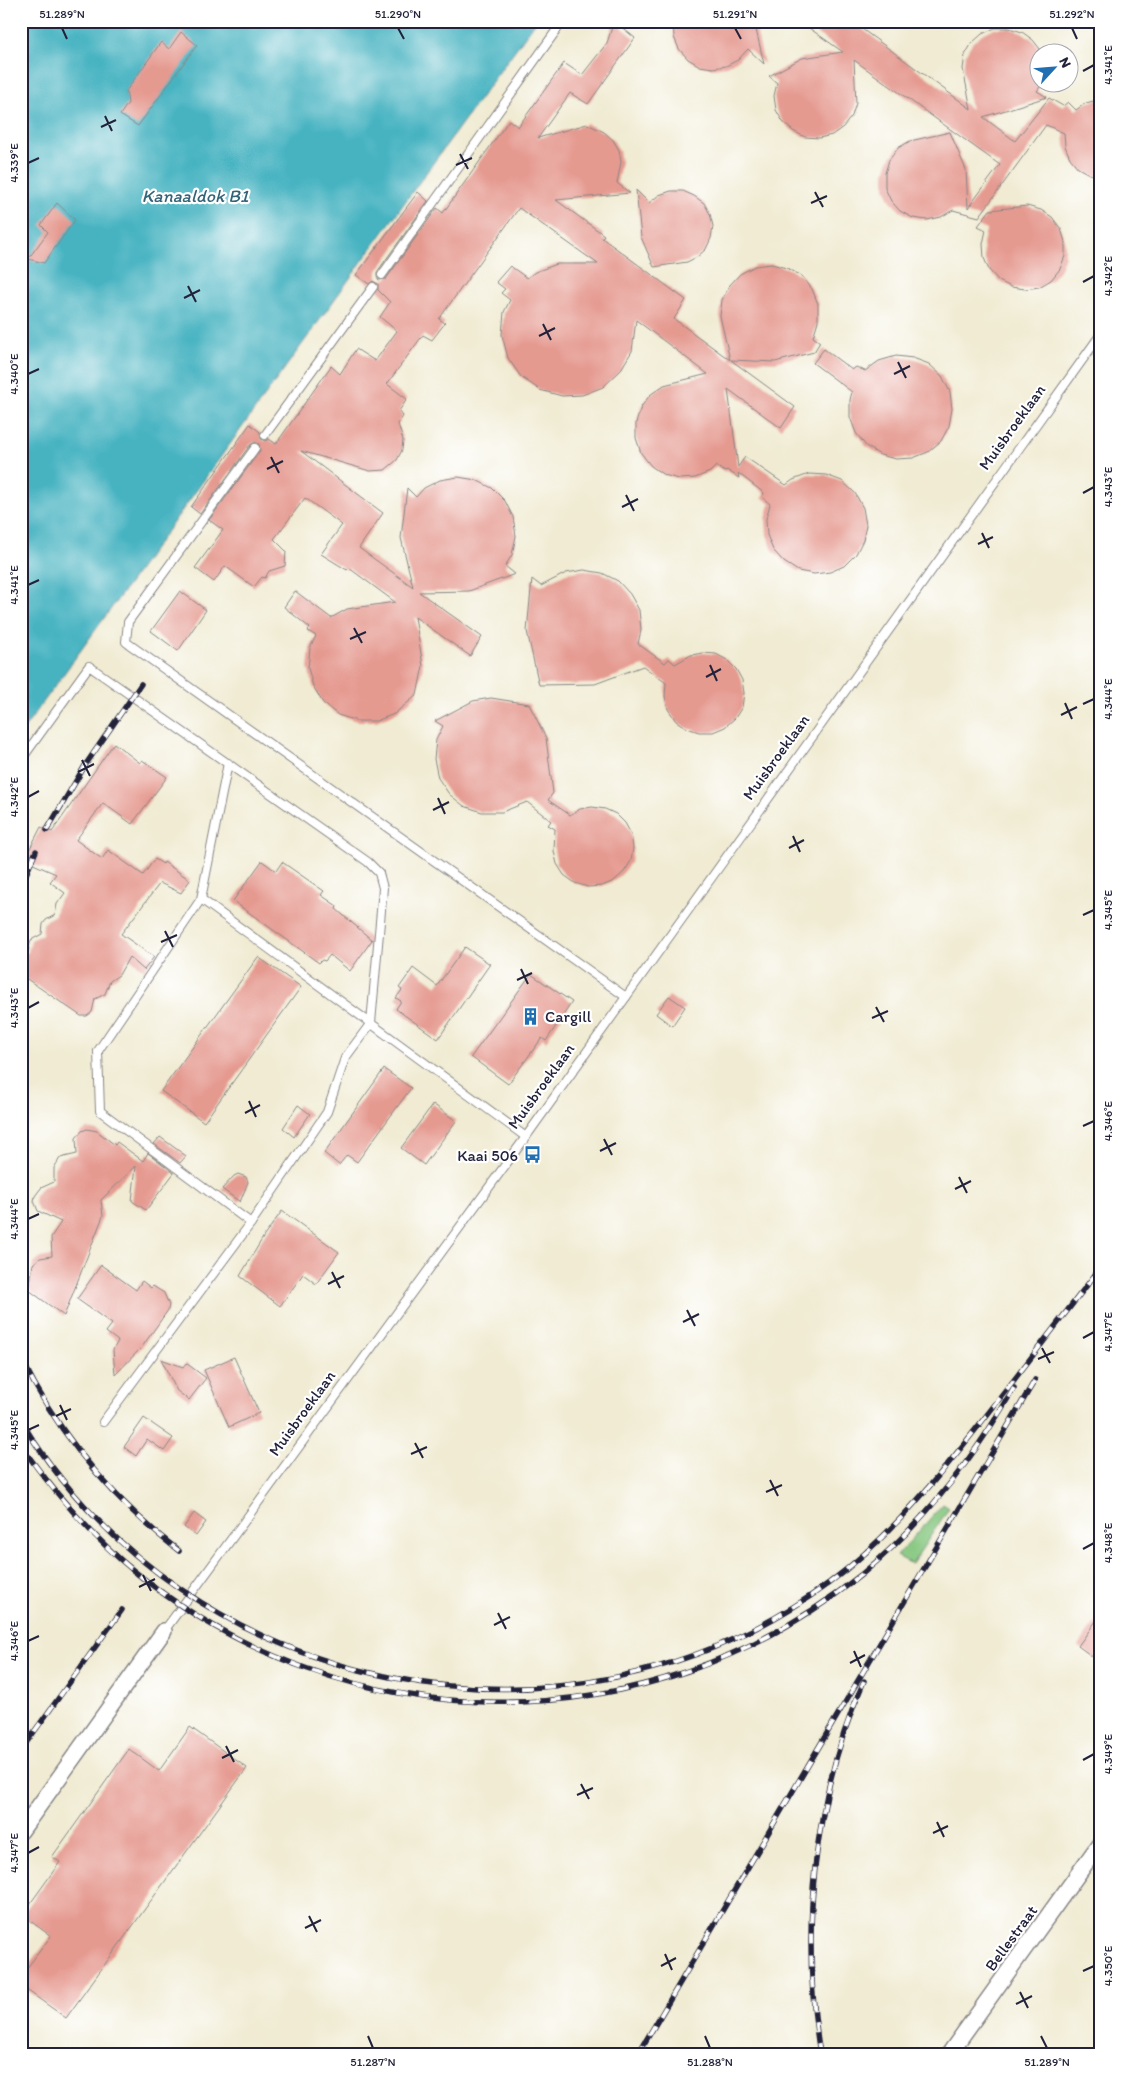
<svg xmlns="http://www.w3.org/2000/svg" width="1122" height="2075" font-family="Itim,sans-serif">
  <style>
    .green { fill: #86c780; stroke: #54745e }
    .water { fill: #46b3c1; stroke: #346a7e }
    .building { fill: #e59a90 }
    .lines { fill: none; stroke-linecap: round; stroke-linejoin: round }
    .lane-casing { stroke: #898686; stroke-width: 10 }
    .street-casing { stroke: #898686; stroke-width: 18 }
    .lane { stroke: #fff; stroke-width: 8 }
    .street { stroke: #fff; stroke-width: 15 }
    .rail-casing { stroke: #22223b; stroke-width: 5.5 }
    .rail { stroke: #fff; stroke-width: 4; stroke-dasharray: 11; stroke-linecap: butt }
    .ticks { fill: none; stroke: #22223b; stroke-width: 2 }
    .labels { text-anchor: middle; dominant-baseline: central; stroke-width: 4.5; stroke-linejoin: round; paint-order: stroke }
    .street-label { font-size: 16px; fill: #22223b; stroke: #fff }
    .poi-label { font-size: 16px; fill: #22223b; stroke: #fff; text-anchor: start }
    .water-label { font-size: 18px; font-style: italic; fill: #326377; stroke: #fff }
    .neatline { fill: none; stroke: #22223b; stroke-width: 2 }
    .ticks-label { font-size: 12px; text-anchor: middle; fill: #22223b }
  </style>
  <rect width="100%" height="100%" fill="#fff"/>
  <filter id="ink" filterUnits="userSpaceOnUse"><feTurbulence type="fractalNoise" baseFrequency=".02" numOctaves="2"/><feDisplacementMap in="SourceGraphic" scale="10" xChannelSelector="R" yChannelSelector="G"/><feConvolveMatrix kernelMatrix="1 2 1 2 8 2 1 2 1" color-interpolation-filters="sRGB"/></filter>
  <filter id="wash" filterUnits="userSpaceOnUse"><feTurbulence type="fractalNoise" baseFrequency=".0096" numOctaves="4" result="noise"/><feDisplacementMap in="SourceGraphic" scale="20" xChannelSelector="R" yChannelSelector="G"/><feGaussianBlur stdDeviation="1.12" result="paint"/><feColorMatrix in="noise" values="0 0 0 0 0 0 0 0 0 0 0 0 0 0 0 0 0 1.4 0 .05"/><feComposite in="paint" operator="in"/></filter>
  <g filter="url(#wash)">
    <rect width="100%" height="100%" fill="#f0ebd2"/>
    <!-- green -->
    <path class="green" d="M943,1504L949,1508L912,1564L897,1556Z"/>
    <!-- water -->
    <path class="water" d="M21,21H536L21,733Z"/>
    <g id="blocks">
      <!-- building -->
      <g class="building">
        <path d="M614,21L635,38L588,104L570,93L538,138L587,124L604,132L613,140L619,150L621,162L617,183L630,193L556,200L604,235L602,238L686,300L674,319L730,360L720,316L722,300L729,286L740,274L755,266L771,264L787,268L802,276L812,289L818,304V321L813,337L820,342L814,352L775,362L731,360L795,407L781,428L728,389L738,467L745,457L786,485L793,480L809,474L826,475L842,481L855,493L863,508L866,525L863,540L856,554L844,566L830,572L814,574L798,571L784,562L773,550L767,535L766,519L770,504L762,497L764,493L738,473L739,478L727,470L725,472L716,466L710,472L695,478L679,479L664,475L651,466L641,453L636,438V423L641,407L650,395L664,385L708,374L636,320L632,351L620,371L603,387L582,395L562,396L540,390L521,377L508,358L502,335L504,312L510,300L501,293L505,289L496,282L510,266L527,278L535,272L557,264H598L519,208L439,319L445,323L432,340L423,335L387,384L407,399L399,411L403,416L398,424L403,440L402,450L397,460L385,470L370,471L301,451L383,513L359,548L413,587L401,538L407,488L416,497L424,488L440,480L458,477L476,480L492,488L505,501L513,517L516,536L512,555L505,566L515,574L469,591L419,592L482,637L470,656L415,617L423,666L417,695L394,714L376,721H357L338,715L323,703L313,686L308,668L310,648L316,636L308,631L310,628L284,607L295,591L331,618L347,609L395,602L349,568L347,570L321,554L342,525L305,498L274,539L286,551L285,566L269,571L265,578L262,577L254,587L225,566L214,582L195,568L223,530L209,520L260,451L259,444L255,442L250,445L200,514L191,507L250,424L260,432L261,439L265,441L269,439L276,444L331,366L340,374L356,349L375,361L397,331L380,317L390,302L378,290V284L373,281L369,284L356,275L418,192L428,201L377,272V277L379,280L386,279L437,208L443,213L509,120L518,127L564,63L582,75L607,43Z"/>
        <path d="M673,21H754L764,64L748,49L738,60L726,66L713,68L700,66L688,59L679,49L674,37Z"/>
        <path d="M799,21H851L971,109L963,69L965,55L972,43L982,34L995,28H1009L1022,32L1033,40L1040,49V87L1037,91L1047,97L983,117L1015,141L1049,98L1063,106L1068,102L1076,110L1086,103L1101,99V177L1089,174L1078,168L1070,158L1065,146L1064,133L1046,125L979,217L953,210L941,217L927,220L913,218L900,211L891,201L885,188V173L889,160L898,148L910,141L950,132L966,170L968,208L1000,165L854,60L856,103L852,116L843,127L832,135L819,138L805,137L793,131L783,122L776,110L774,96L777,83L769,76L802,58L843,52Z"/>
        <path d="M181,32L197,45L138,126L120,115L128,103L126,91L161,42L169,49Z"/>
        <path d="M636,190L649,203L659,195L671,191H683L694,196L704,203L710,214L713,226L711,238L706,249L697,257L687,262L654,267L641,237Z"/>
        <path d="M57,203L75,220L44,263L28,259L48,232L41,225Z"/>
        <path d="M1027,206L1041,210L1052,217L1061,229L1065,242V256L1060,269L1051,280L1039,287L1025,289L1011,287L999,281L989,270L984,258L983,244L986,230L978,226L990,210Z"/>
        <path d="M824,349L852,370L856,367L865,371L879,361L896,356L913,358L929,364L942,376L950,392L952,409L949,426L941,441L928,452L913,458L896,459L880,455L866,446L856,433L850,417V400L852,392L813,363Z"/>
        <path d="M584,570L602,573L618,581L630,594L639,610L641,630L638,644L665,663L669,659L675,664L691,655L703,653L716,654L727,660L736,669L742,680L744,693L742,707L735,718L725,727L713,732H699L687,728L676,721L668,709L665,696L666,683L643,666L595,684L539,685L527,631L532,579L541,586L566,573Z"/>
        <path d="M180,591L206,610L178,651L151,631Z"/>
        <path d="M491,698L529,704L546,738L553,793L548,800L570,815L580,809L592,807L605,809L616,814L625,823L631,834L633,848L631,861L624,872L614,881L602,886L588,887L575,883L564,875L557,864L554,851L555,829L548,825L551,821L527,802L502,812H482L464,806L449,794L438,778L434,759L436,740L443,726L435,721L473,701Z"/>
        <path d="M114,743L140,763L142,760L167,777L132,824L103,803L76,840L102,859L108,850L143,875L155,859L163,864L164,862L190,880L181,893L160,883L121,934L154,957L144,970L129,957L119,975L110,981L105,994L95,999L92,1012L87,1016H81L21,975V956L28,952L31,940L42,934L43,924L46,920L55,915L57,904L65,893L50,882L56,874L24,860L41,827L52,832Z"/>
        <path d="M262,861L276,871L282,862L324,891L321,895L337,906L336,909L372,940L350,971L330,955L325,961L322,960L319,963L233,901Z"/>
        <path d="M465,947L490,964L438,1039L396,1009L401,1001L396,998L402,990L399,988L413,968L437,986Z"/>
        <path d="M258,957L301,987L204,1122L161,1091Z"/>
        <path d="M531,974L572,1002L546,1041L542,1038L508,1084L471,1057Z"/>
        <path d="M669,996L685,1007L672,1026L656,1014Z"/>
        <path d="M384,1069L411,1088L357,1162L347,1155L339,1165L324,1153Z"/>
        <path d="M433,1104L456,1121L424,1165L401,1148Z"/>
        <path d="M298,1105L310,1114L294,1137L283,1128Z"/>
        <path d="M87,1129L97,1131L115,1145L117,1142L143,1161L148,1153L174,1173L146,1210L132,1201L136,1166L101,1200L103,1216L64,1316L29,1290L33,1264L40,1258L52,1256L51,1237L61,1222L38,1211L34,1201L35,1196L41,1188L54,1182V1168L60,1158L77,1154L76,1138L82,1131Z"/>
        <path d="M160,1137L186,1156L180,1163L154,1144Z"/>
        <path d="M238,1174L246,1177L248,1182L240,1202L222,1189L234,1176Z"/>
        <path d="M282,1211L339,1252L316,1284L303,1274L280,1306L240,1276L264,1236Z"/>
        <path d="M101,1265L136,1290L142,1281L151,1288L153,1286L164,1293L169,1305L168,1310L142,1347L115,1375L113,1350L118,1341L106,1332L112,1324L77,1299Z"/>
        <path d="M234,1357L259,1413L229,1427L204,1370Z"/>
        <path d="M161,1359L183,1367L186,1363L206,1378L189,1400L177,1391Z"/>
        <path d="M144,1418L173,1438L164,1451L147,1439L136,1456L124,1447Z"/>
        <path d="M194,1513L206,1522L196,1536L184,1527Z"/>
        <path d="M1101,1614V1663L1078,1646Z"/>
        <path d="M190,1727L247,1768L66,2018L21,1986V1976L51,1936L22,1915L60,1862L52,1857L129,1749L159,1771Z"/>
      </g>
    </g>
  </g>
  <g filter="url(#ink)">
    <use href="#blocks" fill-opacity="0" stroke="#898686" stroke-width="1"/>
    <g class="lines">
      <defs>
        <g id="lane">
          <path d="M382,275L563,21"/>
          <path d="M265,435L373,287"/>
          <path d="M255,448L128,622L126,642L626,997"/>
          <path d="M21,760L89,666L368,862L379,873L383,888L371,1023L345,1058L327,1112L251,1223L103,1422"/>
          <path d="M228,763L201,899L98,1051L100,1111L251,1223"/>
          <path d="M201,899L526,1137"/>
          <path d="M164,1631L520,1145L1101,334"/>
        </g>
        <g id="street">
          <path d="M21,1831L164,1631"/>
          <path d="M949,2054L1101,1842"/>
        </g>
      </defs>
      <!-- lane casing -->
      <use href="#lane" class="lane-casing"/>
      <!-- street casing -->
      <use href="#street" class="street-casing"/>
      <!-- lane -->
      <use href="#lane" class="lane"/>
      <!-- street -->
      <use href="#street" class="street"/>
      <defs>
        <g id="rail">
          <path d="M47,830L86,764L141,684"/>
          <path d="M21,886L36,851"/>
          <path d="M21,1358C58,1434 112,1499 179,1551"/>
          <path d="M21,1421C189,1697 567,1774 829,1583C893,1535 941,1474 990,1411C1027,1363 1064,1315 1101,1267"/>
          <path d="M21,1446C54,1492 90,1535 134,1571C346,1744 649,1747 862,1574C925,1522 974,1458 1014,1388"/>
          <path d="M21,1750L122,1610"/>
          <path d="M638,2054L1035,1380"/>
          <path d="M820,2054C800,1930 813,1797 864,1681"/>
        </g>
      </defs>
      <!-- rail casing -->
      <use href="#rail" class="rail-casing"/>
      <!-- rail -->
      <use href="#rail" class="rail"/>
    </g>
  </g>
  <!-- ticks -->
  <path class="ticks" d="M62,28L67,39M398,28L404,39M735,28L741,39M1072,28L1077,39M1083,71L1094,65M105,116L112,131M101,127L116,120M460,154L468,169M28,163L39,158M456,165L472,158M815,192L823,207M811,203L827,196M1083,282L1094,276M188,286L196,302M184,298L200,290M543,324L551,340M539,336L555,328M898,362L906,378M28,374L39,369M894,374L910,366M271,457L279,473M267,469L283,461M1083,493L1094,487M626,495L634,511M622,507L638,499M982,533L989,548M978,544L993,537M28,585L39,580M354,628L362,643M350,639L366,632M710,665L717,681M706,677L721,669M1065,703L1072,719M1083,704L1094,699M1061,715L1077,707M82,760L90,776M78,772L94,764M28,797L39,791M438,798L445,814M433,810L449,802M793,836L800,852M789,848L804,840M1083,915L1094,910M165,931L173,947M161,942L177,935M521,969L528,984M517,980L532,973M876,1007L884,1022M28,1008L39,1002M872,1018L888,1011M249,1101L256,1117M245,1113L260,1105M1083,1126L1094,1121M604,1139L612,1155M600,1151L616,1143M959,1177L967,1193M955,1189L971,1181M28,1219L39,1214M332,1272L340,1288M328,1284L344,1276M687,1310L695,1326M683,1322L699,1314M1083,1338L1094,1332M1042,1348L1050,1363M1038,1359L1054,1352M60,1405L67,1420M56,1416L71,1409M28,1430L39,1425M415,1443L423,1458M411,1454L427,1447M770,1480L778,1496M766,1492L782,1485M1083,1549L1094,1543M143,1575L151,1591M139,1587L155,1579M498,1613L506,1629M494,1625L510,1617M28,1641L39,1636M854,1651L861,1667M850,1663L865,1655M226,1746L234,1762M222,1758L238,1750M1083,1760L1094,1754M581,1784L589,1799M577,1795L593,1788M937,1822L944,1837M933,1833L948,1826M28,1853L39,1847M309,1916L317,1932M305,1928L321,1920M665,1954L672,1970M661,1966L676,1958M1083,1971L1094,1966M1020,1992L1028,2008M1016,2004L1032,1996M368,2036L373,2048M705,2036L710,2048M1041,2036L1047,2048"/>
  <!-- icons -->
  <defs>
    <symbol id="building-bare" viewBox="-9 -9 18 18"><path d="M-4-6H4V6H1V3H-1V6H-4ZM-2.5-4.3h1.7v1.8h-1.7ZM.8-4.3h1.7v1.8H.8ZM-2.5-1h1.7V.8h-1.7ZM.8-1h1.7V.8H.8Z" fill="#1f6fb2" stroke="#fff" stroke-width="2.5" paint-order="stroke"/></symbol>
    <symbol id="bus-bare" viewBox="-9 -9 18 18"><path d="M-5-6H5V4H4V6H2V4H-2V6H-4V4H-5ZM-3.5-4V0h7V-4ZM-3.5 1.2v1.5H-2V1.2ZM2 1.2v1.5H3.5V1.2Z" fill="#1f6fb2" stroke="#fff" stroke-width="2.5" paint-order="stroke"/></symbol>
  </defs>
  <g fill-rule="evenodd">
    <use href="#building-bare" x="518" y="1004" width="25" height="25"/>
    <use href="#bus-bare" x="520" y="1142" width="25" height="25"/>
  </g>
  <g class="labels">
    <!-- street labels -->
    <g class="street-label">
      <text transform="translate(1012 427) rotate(-54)">Muisbroeklaan</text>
      <text transform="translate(776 757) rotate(-54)">Muisbroeklaan</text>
      <text transform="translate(541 1086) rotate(-54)">Muisbroeklaan</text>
      <text transform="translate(302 1413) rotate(-54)">Muisbroeklaan</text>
      <text transform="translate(1011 1938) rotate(-54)">Bellestraat</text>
    </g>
    <!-- poi labels -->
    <g class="poi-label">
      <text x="545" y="1016">Cargill</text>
      <text x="518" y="1155" text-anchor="end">Kaai 506</text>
    </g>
    <!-- water labels -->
    <g class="water-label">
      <text x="195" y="196">Kanaaldok B1</text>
    </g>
  </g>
  <!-- margin -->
  <rect width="1122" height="2075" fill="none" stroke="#fff" stroke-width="55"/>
  <!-- north arrow -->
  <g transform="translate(1054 68) rotate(64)"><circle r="24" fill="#ffffff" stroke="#a7a7b1"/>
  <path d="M0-4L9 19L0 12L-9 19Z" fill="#1f6fb2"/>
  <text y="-8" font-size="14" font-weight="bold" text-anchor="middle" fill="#22223b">N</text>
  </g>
  <rect x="28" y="28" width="1066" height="2020" class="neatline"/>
  <g class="ticks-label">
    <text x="62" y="18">51.289°N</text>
    <text x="398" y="18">51.290°N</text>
    <text x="735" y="18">51.291°N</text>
    <text x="1072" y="18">51.292°N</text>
    <text transform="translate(1108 65) rotate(-90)" y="4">4.341°E</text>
    <text transform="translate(14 163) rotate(-90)" y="4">4.339°E</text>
    <text transform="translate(1108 276) rotate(-90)" y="4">4.342°E</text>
    <text transform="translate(14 374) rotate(-90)" y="4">4.340°E</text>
    <text transform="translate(1108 487) rotate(-90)" y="4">4.343°E</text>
    <text transform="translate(14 585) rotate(-90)" y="4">4.341°E</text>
    <text transform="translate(1108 699) rotate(-90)" y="4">4.344°E</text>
    <text transform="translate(14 797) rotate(-90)" y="4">4.342°E</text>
    <text transform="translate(1108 910) rotate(-90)" y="4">4.345°E</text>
    <text transform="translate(14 1008) rotate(-90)" y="4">4.343°E</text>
    <text transform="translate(1108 1121) rotate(-90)" y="4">4.346°E</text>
    <text transform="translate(14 1219) rotate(-90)" y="4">4.344°E</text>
    <text transform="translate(1108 1332) rotate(-90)" y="4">4.347°E</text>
    <text transform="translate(14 1430) rotate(-90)" y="4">4.345°E</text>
    <text transform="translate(1108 1543) rotate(-90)" y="4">4.348°E</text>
    <text transform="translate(14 1641) rotate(-90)" y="4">4.346°E</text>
    <text transform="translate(1108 1754) rotate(-90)" y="4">4.349°E</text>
    <text transform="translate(14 1853) rotate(-90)" y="4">4.347°E</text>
    <text transform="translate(1108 1966) rotate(-90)" y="4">4.350°E</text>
    <text x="373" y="2066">51.287°N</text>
    <text x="710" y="2066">51.288°N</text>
    <text x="1047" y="2066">51.289°N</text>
  </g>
</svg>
